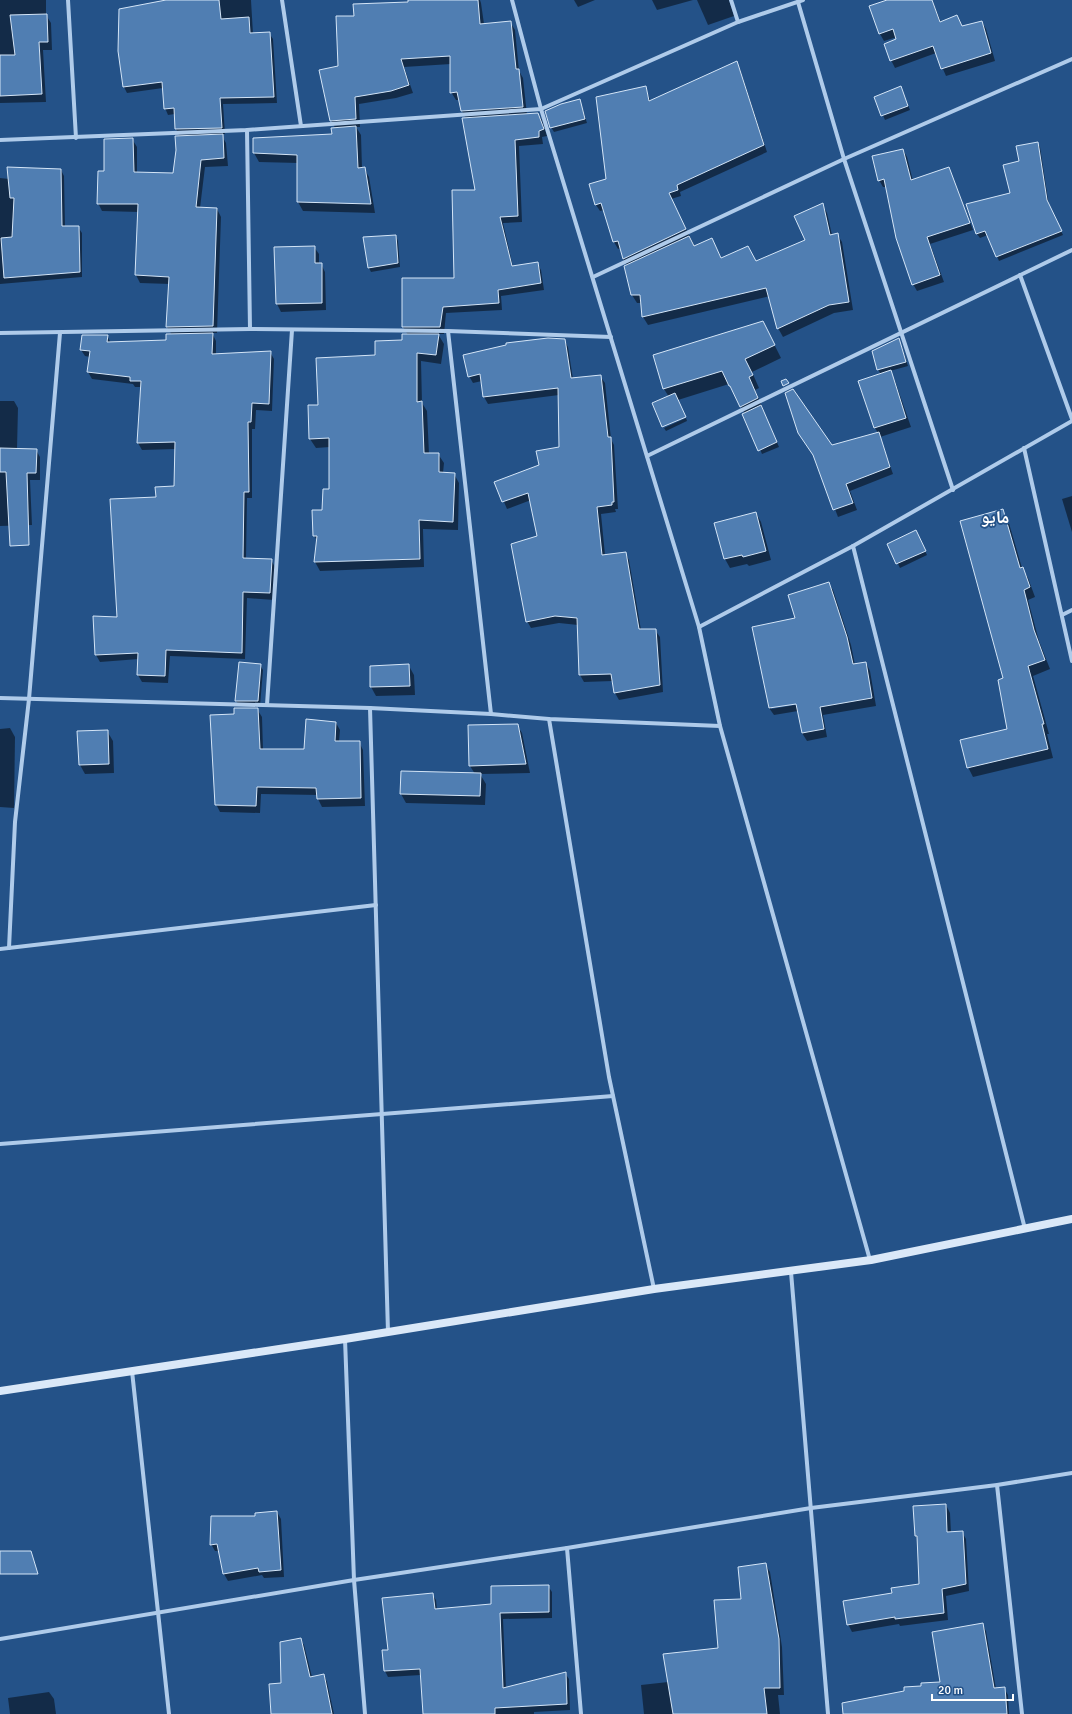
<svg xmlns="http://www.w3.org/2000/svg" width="1072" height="1714" font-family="Signika,'Noto Naskh Arabic',sans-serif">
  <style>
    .shadow { fill: #0007; fill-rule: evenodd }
    .building { fill: #507eb2; stroke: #d4e5f7 }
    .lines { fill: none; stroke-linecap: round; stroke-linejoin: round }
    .street { stroke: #afcbea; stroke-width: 4 }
    .secondary { stroke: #dae8f8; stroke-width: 8 }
    .labels { text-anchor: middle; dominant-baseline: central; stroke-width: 3.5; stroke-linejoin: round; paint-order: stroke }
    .district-label { font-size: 18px; font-weight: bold; fill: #fff; stroke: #245288 }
  </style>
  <rect width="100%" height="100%" fill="#245288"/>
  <!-- shadow -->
  <g class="shadow">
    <path d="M0,0H46V15L51,23L52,50H43L46,102L0,103Z"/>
    <path d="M185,0H251L253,34L269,33L273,39L277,103L223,104L225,134H221L226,143L228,166L205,167L200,208L217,209L221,217L217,333H212L216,341V355L270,352L274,359L272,411L256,410L255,429H252V498H247L246,559L271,560L275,567L274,600L247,598L245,659L170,656L168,683L142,682L138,675L139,659L100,662L96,655L118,618L157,498L175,487L176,449L142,450L138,443L142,387H135L133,384L92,379L88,372L90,357L85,356L81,350L107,336L111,343L166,341L172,335L167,327L170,284L140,283L136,275L139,212L102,211L98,203L105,172L132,139L137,147V173L174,174L180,137L176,129L175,114L168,115L165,108L163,88L127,93L124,87Z"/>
    <path d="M426,0H480L481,3L484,24L510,22L515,30L519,71L523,78L527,115L538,114L542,120L547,136L542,137L543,144L519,146L522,222L503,223L513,267L537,263L541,270L544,290L501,296L502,310L446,313L444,334H438L444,344L441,364L421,361L422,403L427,411L429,454H438L444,463L443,473L454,474L459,483L458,530L423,529L424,567L320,571L315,562L317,541L314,535L330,490V447L316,448L310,439L319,406L376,356L403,341L408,335L403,327L456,279L476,191L466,119L462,111L460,100H456L451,92V64L404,67L413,93L396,98L359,104L360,127H356L361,135L362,168H364L369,177L375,213L303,211L298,202V163L259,162L254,153L334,134L335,128L331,120L339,67L355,16V7Z"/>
    <path d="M574,0H595L578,7Z"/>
    <path d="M652,0H693L657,10Z"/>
    <path d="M697,0H729L734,16L708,25Z"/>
    <path d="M890,0H932L941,22L957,16L963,27L982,22L986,29L995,61L946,76L936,53L895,68L891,60L898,40L897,37L884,41L880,34Z"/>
    <path d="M736,62L740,69L767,152L680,192L681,196L671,199L695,247L712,239L722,259L756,262L806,241L822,204L827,213L832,235L837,234L842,242L853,310L834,313L783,337L778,328L770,296L648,325L643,317L641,303H637L632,295L627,266L623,259L621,248L618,249L614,242L604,210L600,211L596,205L590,184L607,180L645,87L651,102Z"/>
    <path d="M901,87L910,110L885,120L875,97Z"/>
    <path d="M580,100L587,123L554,132L551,127Z"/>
    <path d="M1037,143L1040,147L1049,206L1063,235L999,261L988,235L980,238L977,234L1011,193L1020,162Z"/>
    <path d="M903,150L907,157L913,181L949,168L973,230L930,244L944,282L917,291L913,284L887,187H883L879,180Z"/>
    <path d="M61,170L64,176L65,227H78L82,233V277L0,284V178L9,179Z"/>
    <path d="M396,236L398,241L400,267L371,272L369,268Z"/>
    <path d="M314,247L319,254V264H321L325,272L326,310L281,312L277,304L275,248Z"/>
    <path d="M763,322L781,358L752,372L759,388L755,390L779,447L762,454L745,414L729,384L678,400L669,397L664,389L654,356Z"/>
    <path d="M899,339L908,366L890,371L895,381L911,427L880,437L893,474L850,491L857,510L838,517L815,457L832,446L878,433L875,428L881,375L878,369Z"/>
    <path d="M564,340L568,347L573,379L600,376L605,383L611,439L614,445L618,509H615L616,512L601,514L605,555L625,553L629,560L641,630H655L660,637L663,692L619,700L615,693L613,681L584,682L580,675L578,625L559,623L531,628L527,621L538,537L531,500L507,509L496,483L540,466L560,448L559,395L488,404L484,397L482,381L473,383L469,376Z"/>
    <path d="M0,401H14L18,408L17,449L36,450L40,457V480H30L32,525L0,526Z"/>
    <path d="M686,418L687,421L666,431L664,428Z"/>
    <path d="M1072,496V532L1062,499Z"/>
    <path d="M1002,510L1008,520L1022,568L1028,578L1035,597L1028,600L1039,641L1050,669L1033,676L1049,734H1047L1053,758L973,777L968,767L1008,730L1004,679Z"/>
    <path d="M756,513L761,522L771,560L749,566L747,564L730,568L725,559Z"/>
    <path d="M918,536L927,555L900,568L888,544Z"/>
    <path d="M828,583L833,590L851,645L855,665L866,663L870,671L876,706L823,715L827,737L807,741L802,733L798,711L774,715L769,708L797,619ZM801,702V704L771,709V707Z"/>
    <path d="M260,665L263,670L260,706L239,705L236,701Z"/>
    <path d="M409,666L414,675L415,695L376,696L371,687Z"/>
    <path d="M257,709L262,717L263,750H304L336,723L340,730L339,742H359L363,750L365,806L322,807L318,799V795L261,794L260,813L220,812L216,804L235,715Z"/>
    <path d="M517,725L522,733L530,773L480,774L486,784L485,805L406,803L401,794L475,774L470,766Z"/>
    <path d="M10,728L15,737L14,808L0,807V729Z"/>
    <path d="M107,731L113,741L114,773L85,774L80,765Z"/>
    <path d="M946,1505L950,1513L951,1533L962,1532L966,1539L969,1591L946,1596L948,1620L900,1626L899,1624L852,1632L848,1624L893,1594L920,1585L918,1539L916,1536Z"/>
    <path d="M277,1512L281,1519L284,1577L264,1578L262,1575L228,1581L224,1574L219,1551H215L211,1544L256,1517Z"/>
    <path d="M765,1564L770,1572L782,1647L784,1695H778L780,1714H644L641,1685L668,1682L719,1649L743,1600Z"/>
    <path d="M548,1586L552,1592V1618L503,1619L506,1689L565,1673L569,1679L570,1710L534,1712V1714H424L421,1675L388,1677L385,1671L389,1651L432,1594L436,1600L437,1610L492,1605Z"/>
    <path d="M982,1624L986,1631L996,1689L1004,1688L1008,1695L1009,1714H855L922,1687L941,1683Z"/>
    <path d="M300,1639L304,1645L312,1677L324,1675L327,1682L334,1714H272Z"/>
    <path d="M49,1692L54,1699L56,1714H10L8,1698Z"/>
  </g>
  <!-- building -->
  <g class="building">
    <path d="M166,0H219L221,19L249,17L250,33L270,32L274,97L220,98L222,128L175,129L174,108L164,109L162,82L123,87L118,51L119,9Z"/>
    <path d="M408,0H478L480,24L511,21L516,69H519L523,107L461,111L457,92L450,93V56L401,59L409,85L391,91L355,97L356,119L330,121L319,70L338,66L336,16H354L353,4L408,2Z"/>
    <path d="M887,0H932L940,22L957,15L962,26L982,21L991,53L941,69L933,46L890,61L884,44L896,39L893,29L879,34L869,6Z"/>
    <path d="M47,14L48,42H39L42,94L0,96V55H15L10,15Z"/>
    <path d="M737,61L764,145L677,185L678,190L669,193L686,229L623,259L618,241L613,242L601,203L595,205L589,184L606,179L596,97L646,86L649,101Z"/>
    <path d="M901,86L908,106L881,116L874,97Z"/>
    <path d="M580,99L585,119L550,128L545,111L561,104Z"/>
    <path d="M538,113L544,129L539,131V137L515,140L518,216L500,217L512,266L538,262L541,283L498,290L499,303L443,307L440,327H402V278H454L452,190H475L462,118Z"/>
    <path d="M356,126L358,168L365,167L371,204L297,202V155L253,153V138L332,134L331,128Z"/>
    <path d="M223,134L224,158L201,160L196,207L217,208L213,326L166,327L169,277L135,275L138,204H97L98,171H104V139L133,138L134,172L173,173L176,150L175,136Z"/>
    <path d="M1038,142L1047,200L1062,231L996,257L985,231L976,234L966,204L1010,193L1003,165L1019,161L1016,146Z"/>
    <path d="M903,149L911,180L949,167L970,223L927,237L940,275L912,285L896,238L884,179L878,181L872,156Z"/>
    <path d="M7,167L61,169L62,226H79L80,272L4,278L1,238L12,237L14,198H10Z"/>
    <path d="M823,203L830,235L838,233L849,302L829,305L777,329L766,288L642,317L640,295H631L624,266L689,236L694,246L712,238L721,258L748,246L756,261L805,240L794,216Z"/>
    <path d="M396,235L398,263L368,268L363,237Z"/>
    <path d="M315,246V263H322V303L276,304L274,247Z"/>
    <path d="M763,321L775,345L745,359L753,375L749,377L758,398L740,407L730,386H729L722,371L663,389L653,355Z"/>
    <path d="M213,333L212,354L271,351L269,404L252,403L251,422H248L249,492H244L243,558L272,559L270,593L243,592L242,653L166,650L165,676L137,675L138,653L95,655L93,616L117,617L110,499L156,497L155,487L174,486L175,442L137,443L141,381H130V377L87,372L90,351L80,350L82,335H108L107,342L166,340V334Z"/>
    <path d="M402,334H439L436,355L417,353V402L422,401L424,453H439V472L455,473L453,522L419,520L420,559L314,562L317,536H313L312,510H322L323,489H329V438L309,439L308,405H318L316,358L375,355V341L402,340Z"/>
    <path d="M548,338L565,339L571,378L601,375L608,437H611L614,502H612V505L597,507L602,555L626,552L639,629H656L660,685L614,693L611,674L579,675L577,618L555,616L526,622L511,544L537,536L528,493L502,502L494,482L539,465L536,451L559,447L558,388L483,397L480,374L468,377L463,355L506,345V343Z"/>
    <path d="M899,338L906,362L877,370L872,351Z"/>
    <path d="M891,370L906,418L874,428L858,381Z"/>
    <path d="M786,379L789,383L783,386L781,381Z"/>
    <path d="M793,389L832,445L879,432L890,467L846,484L853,503L833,510L813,455L798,433L785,393Z"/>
    <path d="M675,393L686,417L662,427L652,403Z"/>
    <path d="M761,405L777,442L758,451L742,414Z"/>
    <path d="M0,448L37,449L36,473H27L29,545L10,546L6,472H0Z"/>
    <path d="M1003,509L1020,568L1023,567L1030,587L1024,590L1034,630L1045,660L1028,666L1044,724H1042L1048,749L967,768L960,740L1007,729L998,680L1003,678L960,521Z"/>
    <path d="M756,512L766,551L743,557L742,555L724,559L714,523Z"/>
    <path d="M916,530L926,551L896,564L887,544Z"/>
    <path d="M829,582L847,637L853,664L866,662L872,698L820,707L824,729L802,733L796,704L769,708L752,627L795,618L788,595Z"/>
    <path d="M239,662L261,664L258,701H235Z"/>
    <path d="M409,664L410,686L370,687V666Z"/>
    <path d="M234,708H258L260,749H304L306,719L336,722L335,741H360L361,798L317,799L316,788L257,787L256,806L215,805L210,715L234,714Z"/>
    <path d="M518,724L526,764L469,766L468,725Z"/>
    <path d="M108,730L109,764L79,765L77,731Z"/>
    <path d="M401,771L481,773L480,796L400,794Z"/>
    <path d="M946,1504L947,1532L963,1531L966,1584L942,1589L944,1613L895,1619V1617L847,1625L843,1601L892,1593L891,1588L919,1584L917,1536H915L913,1506Z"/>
    <path d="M277,1511L281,1570L259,1572L258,1568L223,1574L217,1544L210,1545L211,1516H255V1513Z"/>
    <path d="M0,1551H31L38,1574H0Z"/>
    <path d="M766,1563L779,1639L780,1688H764L767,1714H673L663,1654L718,1648L714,1600L741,1599L738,1567Z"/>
    <path d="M549,1585V1612L500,1613L503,1688L566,1672L567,1704L495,1708V1714H423L420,1669L384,1671L382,1650H388L382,1598L433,1593L435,1609L491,1604V1586Z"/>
    <path d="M983,1623L994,1688L1005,1687L1007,1714H843L842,1703L904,1691V1687L921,1686V1683L940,1682L932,1632Z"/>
    <path d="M301,1638L310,1677L324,1674L332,1714H271L269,1684L281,1683L280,1642Z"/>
  </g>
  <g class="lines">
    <!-- street -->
    <g class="street">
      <path d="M68,0L76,138"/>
      <path d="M282,0L301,126"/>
      <path d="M512,0L541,109L699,627L720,726L870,1260"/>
      <path d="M731,0L738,22"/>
      <path d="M798,2L844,159L953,490"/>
      <path d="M247,130L250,329"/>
      <path d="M0,140L247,130L541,109L738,22L803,0"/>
      <path d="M1020,275L1072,419"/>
      <path d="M593,277L844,159L1072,59"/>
      <path d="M448,331L491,714"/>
      <path d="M0,333L250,329L448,331L611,337"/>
      <path d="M1024,448L1072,661"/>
      <path d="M647,456L1072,250"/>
      <path d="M853,546L1025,1229"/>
      <path d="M1062,615L1072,610"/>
      <path d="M699,627L853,546L1072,421"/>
      <path d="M0,698L370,708L491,714L549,719L720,726"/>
      <path d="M267,705L292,330"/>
      <path d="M370,708L388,1332"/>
      <path d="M549,719L609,1077L654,1289"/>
      <path d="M9,948L15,822L29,699L60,333"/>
      <path d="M0,949L376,905"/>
      <path d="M0,1144L613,1096"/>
      <path d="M791,1272L828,1714"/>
      <path d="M345,1339L354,1580L365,1714"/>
      <path d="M132,1371L169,1714"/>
      <path d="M997,1485L1022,1714"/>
      <path d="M567,1548L581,1714"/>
      <path d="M0,1639L354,1580L567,1548L811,1508L997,1485L1072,1473"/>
    </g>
    <!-- secondary -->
    <path class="secondary" d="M0,1391L345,1339L654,1289L871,1260L1072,1219"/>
  </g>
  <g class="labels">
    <!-- district labels -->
    <g class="district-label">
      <text x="995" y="517">مايو</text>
    </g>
  </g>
  <!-- scale -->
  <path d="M932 1694v6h81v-6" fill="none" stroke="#ffffff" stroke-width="2"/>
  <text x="938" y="1694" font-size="12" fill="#ffffff" stroke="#245288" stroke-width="3" paint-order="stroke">20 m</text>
</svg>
